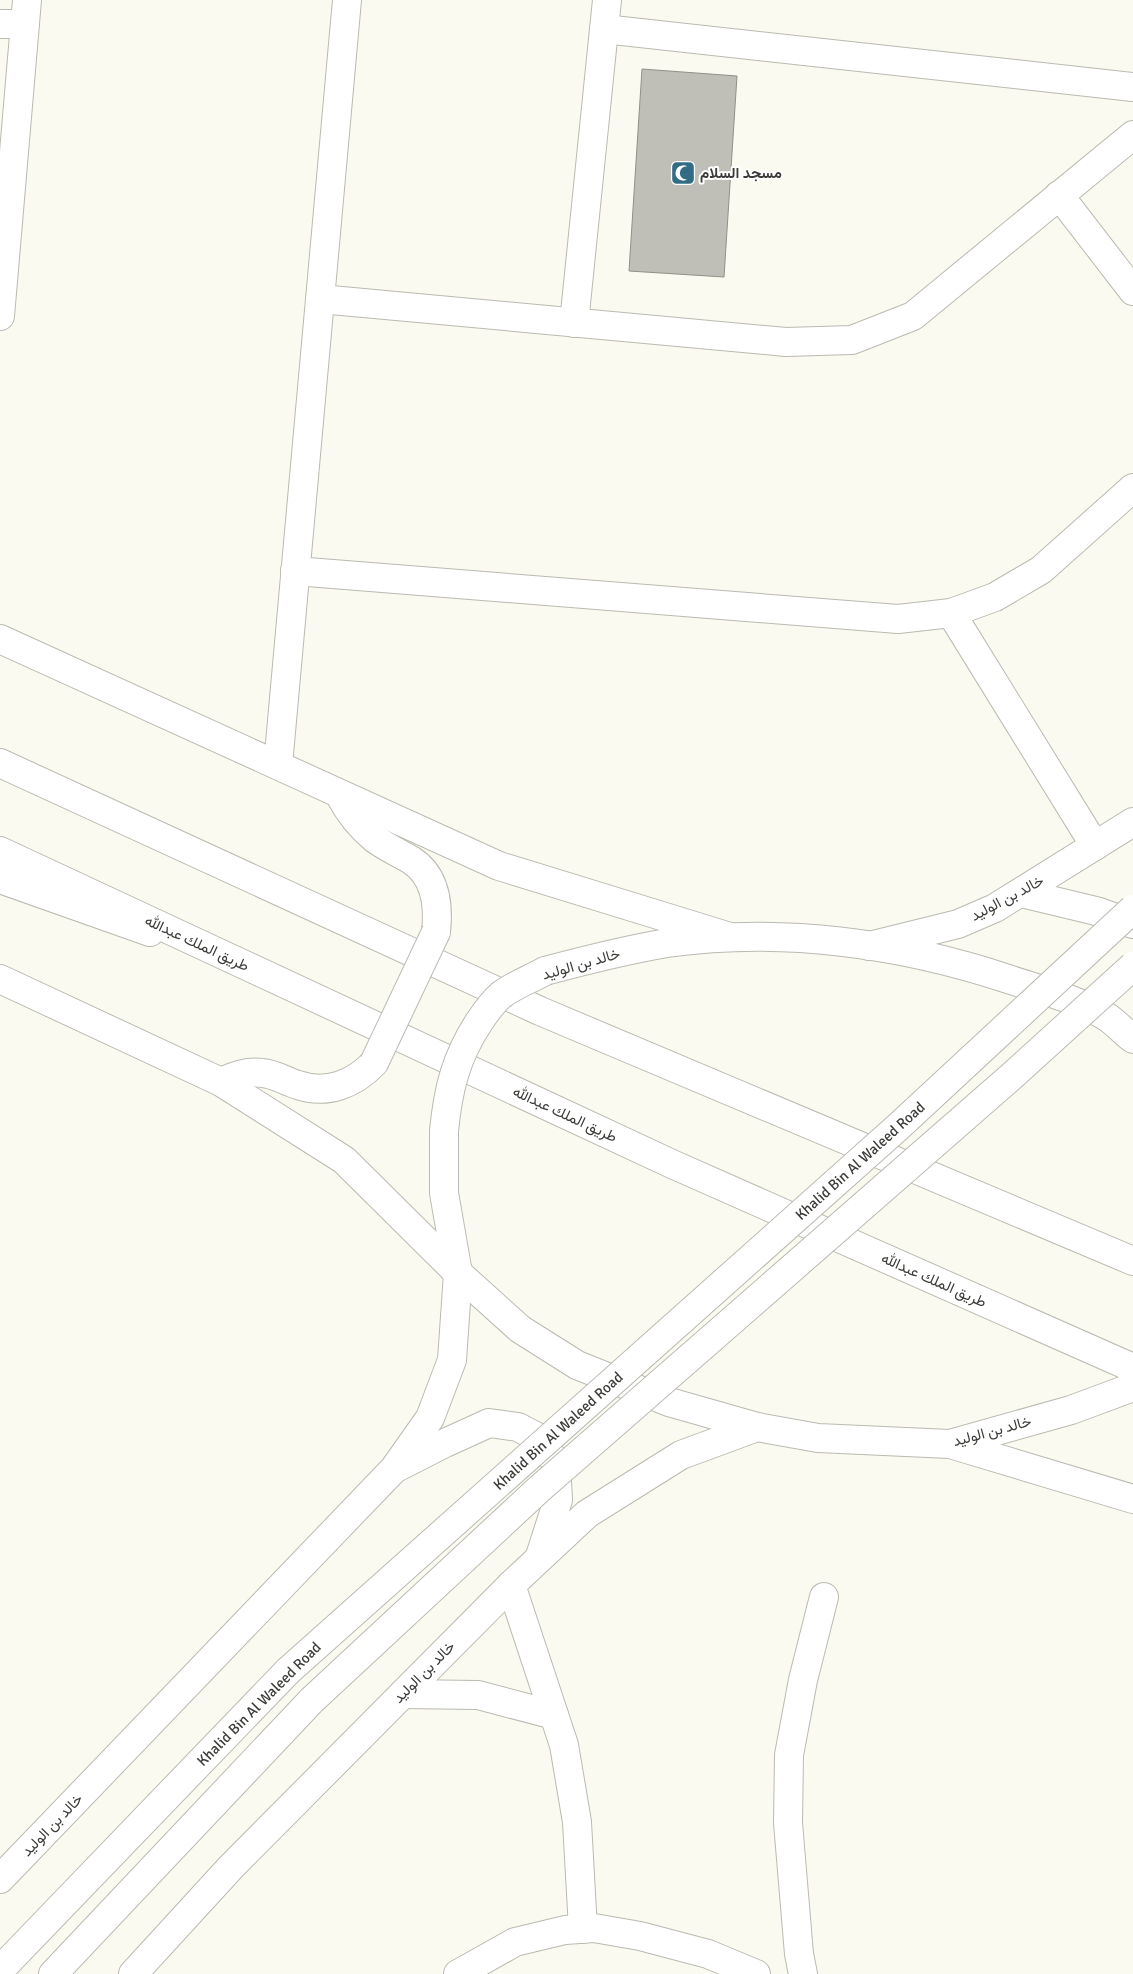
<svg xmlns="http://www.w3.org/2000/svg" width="1133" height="1974" font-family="Signika,Vazirmatn,sans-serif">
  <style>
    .building { fill: #c0bfb7; stroke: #919088 }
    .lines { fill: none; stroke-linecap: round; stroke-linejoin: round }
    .street-casing { stroke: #bbbab1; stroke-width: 30 }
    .secondary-casing { stroke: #bbbab1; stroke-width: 30 }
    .primary-casing { stroke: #bbbab1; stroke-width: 30 }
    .highway-casing { stroke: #bbbab1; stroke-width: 30 }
    .street { stroke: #fff; stroke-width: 28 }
    .secondary { stroke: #fff; stroke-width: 28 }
    .primary { stroke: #fff; stroke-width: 28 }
    .highway { stroke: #fff; stroke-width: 28 }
    .secondary-bridge-casing { stroke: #bbbab1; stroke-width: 30; stroke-linecap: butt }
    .highway-bridge-casing { stroke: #bbbab1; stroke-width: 30; stroke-linecap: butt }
    .secondary-bridge { stroke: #fff; stroke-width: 28 }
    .highway-bridge { stroke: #fff; stroke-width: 28 }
    .labels { text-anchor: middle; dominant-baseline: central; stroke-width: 4; stroke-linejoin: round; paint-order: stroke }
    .poi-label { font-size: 15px; font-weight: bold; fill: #3d3c39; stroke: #fff; text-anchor: start }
    .street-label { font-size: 15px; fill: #3d3c39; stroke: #fff }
  </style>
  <rect width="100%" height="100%" fill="#fafaf0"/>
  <!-- building -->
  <path class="building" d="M642,69L737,76L724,277L629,271Z"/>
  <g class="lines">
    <defs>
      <g id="street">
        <path d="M0,24H25"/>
        <path d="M604,29L1133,87"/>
        <path d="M1059,195L1133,291"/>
        <path d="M320,299L786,342L852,340L913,316L1133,135"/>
        <path d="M574,323L607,0"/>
        <path d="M295,571L898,619L951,613L995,597L1041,570L1133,488"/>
        <path d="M951,613L1095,846"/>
        <path d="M278,765L347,0"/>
        <path d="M511,1585L564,1745L577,1822L583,1929"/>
        <path d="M403,1694L478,1695L554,1715"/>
        <path d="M458,1974L515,1942L565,1930L594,1928L640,1936L708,1954L756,1974"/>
        <path d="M803,1974L799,1954L788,1823L789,1755L803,1680L824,1597"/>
      </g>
      <g id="secondary">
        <path d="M0,316L27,0"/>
        <path d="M0,639L499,866L730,937"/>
        <path d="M339,794C348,811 359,826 375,839C386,847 399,853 411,860C436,876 439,905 436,932"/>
        <path d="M0,879L150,932"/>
        <path d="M0,979L221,1082L344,1160L458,1273"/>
        <path d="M221,1082C234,1076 247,1071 262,1073C275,1074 285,1081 298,1085C327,1095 354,1084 374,1063"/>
        <path d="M950,1444L1133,1499"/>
      </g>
      <g id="primary">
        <path d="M1021,893L1096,911L1133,924"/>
        <path d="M869,946L958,924L995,908L1133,822"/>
      </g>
      <g id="highway">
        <path d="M0,763L540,1011L1133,1261"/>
        <path d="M0,851L672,1164L1133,1368"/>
        <path d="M545,971C586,960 626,950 667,943C780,927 900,943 1008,979C1041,990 1077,999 1107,1017C1116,1023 1124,1032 1133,1039"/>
        <path d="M458,1273L520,1329L577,1365L669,1402L757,1427L818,1438L950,1444L1071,1410L1133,1387"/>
        <path d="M398,1467L445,1443L489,1423L518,1427L537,1437L556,1462L558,1500L540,1556"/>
        <path d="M0,1879L394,1469L430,1418L452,1360L458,1273L444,1193V1131"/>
        <path d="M0,1970L288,1671"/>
        <path d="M53,1974L312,1700"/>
        <path d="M133,1974L231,1867L511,1585L587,1514L681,1455L757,1427"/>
      </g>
    </defs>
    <!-- street casing -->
    <use href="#street" class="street-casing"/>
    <!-- secondary casing -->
    <use href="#secondary" class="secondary-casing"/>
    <!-- primary casing -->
    <use href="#primary" class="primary-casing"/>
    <!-- highway casing -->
    <use href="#highway" class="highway-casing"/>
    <!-- street -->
    <use href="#street" class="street"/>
    <!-- secondary -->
    <use href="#secondary" class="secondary"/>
    <!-- primary -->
    <use href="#primary" class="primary"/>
    <!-- highway -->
    <use href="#highway" class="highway"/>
    <defs>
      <path id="secondary-bridge" d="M374,1063L436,932"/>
      <g id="highway-bridge">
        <path d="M444,1131C448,1089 456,1057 479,1022C485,1013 493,1002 501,995C514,985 531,979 545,971"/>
        <path d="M288,1671L898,1127L1133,909"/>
        <path d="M312,1700L538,1490L1013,1075L1133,966"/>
      </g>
    </defs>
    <!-- secondary-bridge casing -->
    <use href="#secondary-bridge" class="secondary-bridge-casing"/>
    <!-- highway-bridge casing -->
    <use href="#highway-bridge" class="highway-bridge-casing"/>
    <!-- secondary-bridge -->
    <use href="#secondary-bridge" class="secondary-bridge"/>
    <!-- highway-bridge -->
    <use href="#highway-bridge" class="highway-bridge"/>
  </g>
  <!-- icons -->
  <defs>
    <symbol id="mosque-square" viewBox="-11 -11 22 22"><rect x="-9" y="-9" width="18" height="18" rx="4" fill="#316c84" stroke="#fff"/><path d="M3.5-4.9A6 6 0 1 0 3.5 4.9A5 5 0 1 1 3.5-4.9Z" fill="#fff"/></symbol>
  </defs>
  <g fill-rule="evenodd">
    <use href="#mosque-square" x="669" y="159" width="28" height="28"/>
  </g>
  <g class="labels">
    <!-- poi labels -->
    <g class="poi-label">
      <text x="700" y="173">مسجد السلام</text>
    </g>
    <!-- street labels -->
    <g class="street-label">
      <text transform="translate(1007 898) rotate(-28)">خالد بن الوليد</text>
      <text transform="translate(197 943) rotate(25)">طريق الملك عبدالله</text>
      <text transform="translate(581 964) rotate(-16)">خالد بن الوليد</text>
      <text transform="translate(565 1114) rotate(25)">طريق الملك عبدالله</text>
      <text transform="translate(860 1161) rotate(-42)">Khalid Bin Al Waleed Road</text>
      <text transform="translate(934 1280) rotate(24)">طريق الملك عبدالله</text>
      <text transform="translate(558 1431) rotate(-42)">Khalid Bin Al Waleed Road</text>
      <text transform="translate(992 1431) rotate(-15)">خالد بن الوليد</text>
      <text transform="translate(424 1672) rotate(-45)">خالد بن الوليد</text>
      <text transform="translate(259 1704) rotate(-45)">Khalid Bin Al Waleed Road</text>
      <text transform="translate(52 1825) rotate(-46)">خالد بن الوليد</text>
    </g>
  </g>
</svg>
